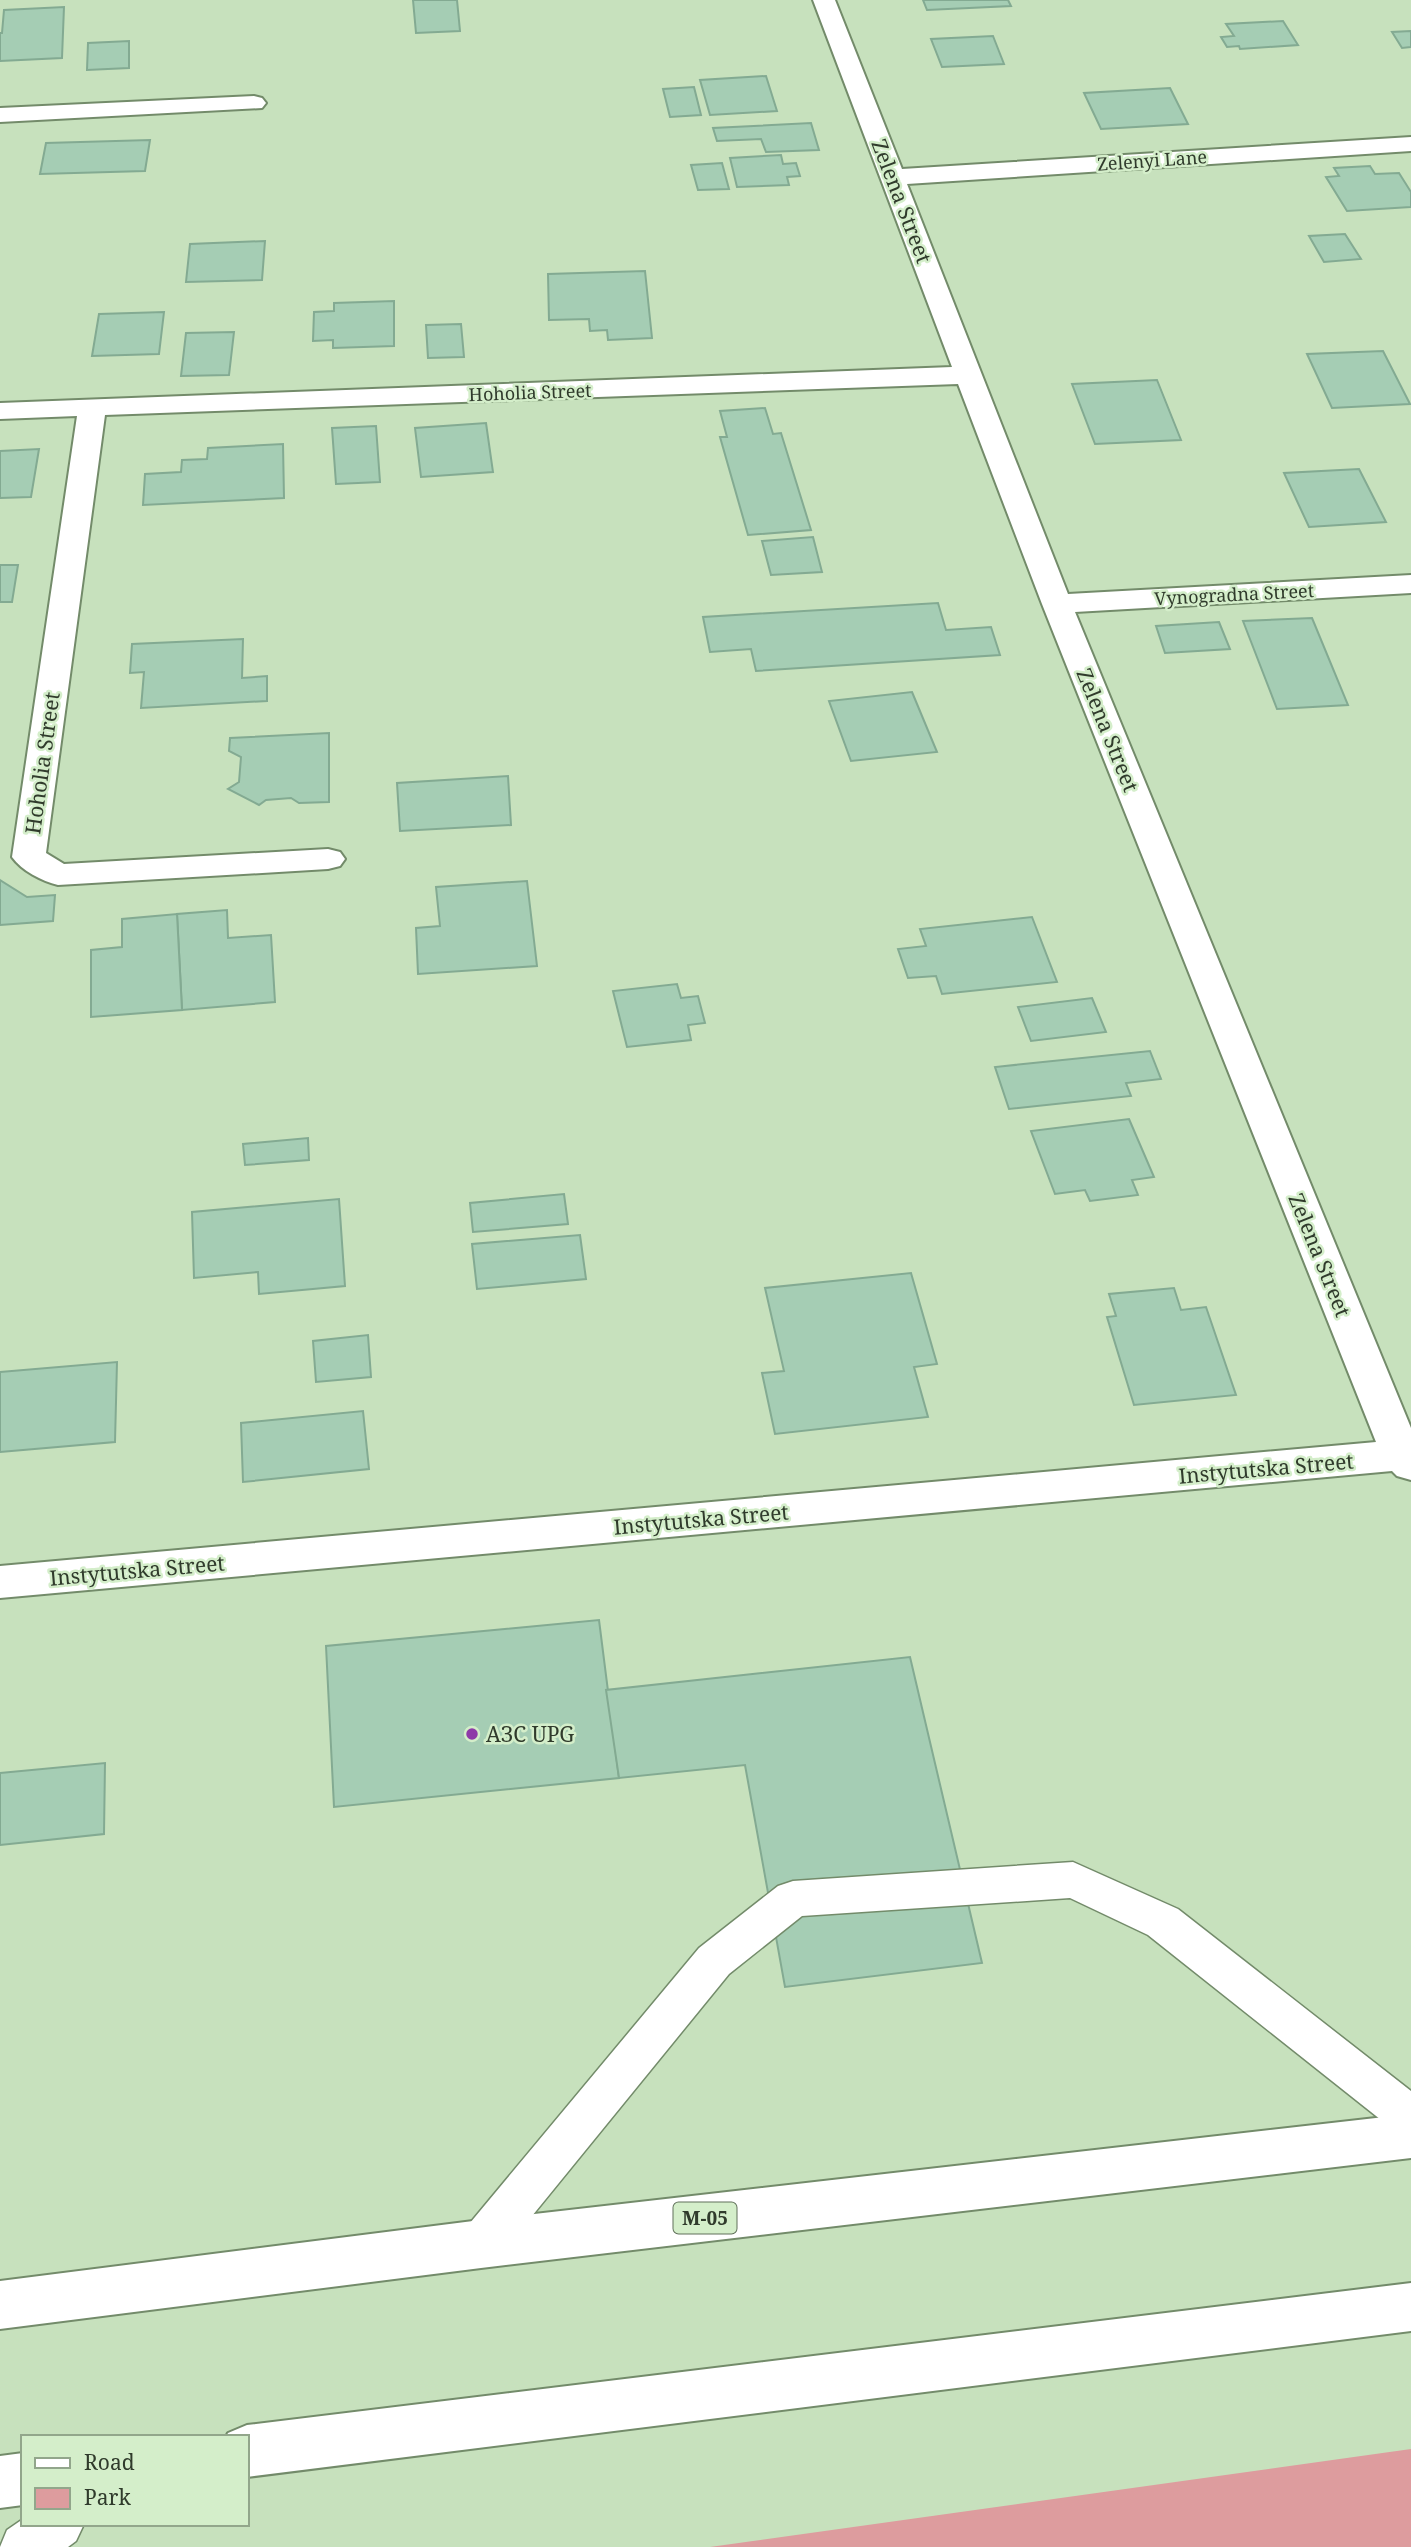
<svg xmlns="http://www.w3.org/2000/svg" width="1411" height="2547" font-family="'Noto Serif',serif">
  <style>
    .green { fill: #dd9c9e }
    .building { fill: #a5cdb4; stroke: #83aa92; stroke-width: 2 }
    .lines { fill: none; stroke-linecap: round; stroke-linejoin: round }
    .service-casing { stroke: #738b6a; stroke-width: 3 }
    .minor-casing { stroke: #738b6a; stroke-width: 4 }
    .trunk-casing { stroke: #738b6a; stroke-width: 4 }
    .service { fill: #fff; fill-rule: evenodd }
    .minor { fill: #fff; fill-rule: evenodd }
    .trunk { fill: #fff; fill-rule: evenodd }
    .poi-dot { fill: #8e3aa8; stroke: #d4eeca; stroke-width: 2.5 }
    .labels { text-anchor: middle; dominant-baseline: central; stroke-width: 5; stroke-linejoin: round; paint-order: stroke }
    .far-street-label { font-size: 18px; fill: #303b2c; stroke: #d4eeca }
    .shield { fill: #d4eeca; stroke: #61715b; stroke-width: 2 }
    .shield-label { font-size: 19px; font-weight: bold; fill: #303b2c }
    .street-label { font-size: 21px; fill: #303b2c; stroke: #d4eeca }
    .poi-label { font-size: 21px; fill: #303b2c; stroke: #d4eeca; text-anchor: start }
  </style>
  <rect width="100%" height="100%" fill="#c7e1bd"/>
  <!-- green -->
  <path class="green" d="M1411,2449V2547H710Z"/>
  <!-- building -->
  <g class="building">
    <path d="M413,0H457L460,31L416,33Z"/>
    <path d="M923,0H1008L1011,6L927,10Z"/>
    <path d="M64,7L62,58L0,61V33H2L4,10Z"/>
    <path d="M1283,21L1298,45L1240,49L1239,46L1227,47L1221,37L1234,36L1226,24Z"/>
    <path d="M1411,31V47L1402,48L1392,32Z"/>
    <path d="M993,36L1004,64L942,67L931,39Z"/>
    <path d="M129,41V68L87,70L88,43Z"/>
    <path d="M766,76L777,111L710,115L700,80Z"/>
    <path d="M694,87L701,115L670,117L663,89Z"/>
    <path d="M1170,88L1188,124L1101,129L1084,93Z"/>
    <path d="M811,123L819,150L766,152L761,139L717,141L713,128Z"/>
    <path d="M150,140L145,171L40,174L46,143Z"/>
    <path d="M781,155L783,164L796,163L800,176L787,177L789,185L737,187L730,158Z"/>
    <path d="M722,163L729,189L698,190L691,165Z"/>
    <path d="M1370,166L1375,174L1399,173L1411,192V207L1347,211L1326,177L1339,176L1334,168Z"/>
    <path d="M1345,234L1361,259L1324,262L1309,236Z"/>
    <path d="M265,241L262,280L186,282L190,244Z"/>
    <path d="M645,271L652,338L608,340L607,330L590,331L589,319L549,320L548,274Z"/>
    <path d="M394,301V346L333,348V340L313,341L314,312L334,311V303Z"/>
    <path d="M164,312L159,354L92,356L99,314Z"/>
    <path d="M461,324L464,357L428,358L426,325Z"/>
    <path d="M234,332L229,375L181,376L186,333Z"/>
    <path d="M1383,351L1410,404L1332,408L1307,354Z"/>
    <path d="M1157,380L1181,440L1095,444L1072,384Z"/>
    <path d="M765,408L773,434L781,433L811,530L748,535L720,437H727L720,411Z"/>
    <path d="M486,423L493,472L421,477L415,428Z"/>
    <path d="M376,426L380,482L336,484L332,428Z"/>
    <path d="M283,444L284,498L143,505L145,474L181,472L182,460L207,459L208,448Z"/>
    <path d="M39,449L31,497L0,498V451Z"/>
    <path d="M1359,469L1386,522L1309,527L1284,473Z"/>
    <path d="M813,537L822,572L771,575L762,541Z"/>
    <path d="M0,565H18L12,602H0Z"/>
    <path d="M938,603L946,630L991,627L1000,655L756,671L751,649L710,652L703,617Z"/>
    <path d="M1312,618L1348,705L1277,709L1243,621Z"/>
    <path d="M1219,622L1230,649L1165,653L1156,626Z"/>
    <path d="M243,639L242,678L267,676V701L141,708L144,672L130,673L132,644Z"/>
    <path d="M912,692L937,752L851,761L829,701Z"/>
    <path d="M329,733V802L299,803L291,798L266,800L259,805L228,789L239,782L241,757L229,751L230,738Z"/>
    <path d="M508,776L511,825L400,831L397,783Z"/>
    <path d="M0,880L27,897L55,895L53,921L0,925Z"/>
    <path d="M527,881L537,966L418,974L416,928L440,926L436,887Z"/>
    <path d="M227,910L228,938L271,935L275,1002L182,1010L177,914Z"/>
    <path d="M177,914L182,1010L91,1017V950L122,947V919Z"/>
    <path d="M1032,917L1057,982L942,994L936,976L908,978L898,949L926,946L920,929Z"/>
    <path d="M677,984L681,998L698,996L705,1023L688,1025L691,1040L627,1047L613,991Z"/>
    <path d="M1092,998L1106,1032L1031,1041L1018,1007Z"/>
    <path d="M1150,1051L1161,1079L1126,1083L1131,1096L1009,1109L995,1067Z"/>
    <path d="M1129,1119L1154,1177L1132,1180L1138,1195L1090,1201L1085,1190L1055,1194L1031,1131Z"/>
    <path d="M308,1138L309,1160L245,1165L243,1144Z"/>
    <path d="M564,1194L568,1224L473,1232L470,1203Z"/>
    <path d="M339,1199L345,1286L259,1294L258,1272L194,1278L192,1212Z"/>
    <path d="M580,1235L586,1279L477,1289L472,1244Z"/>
    <path d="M911,1273L937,1364L914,1367L928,1417L775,1434L762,1373L784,1371L765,1288Z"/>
    <path d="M1174,1288L1181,1310L1206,1307L1236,1395L1134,1405L1107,1317L1116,1316L1109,1294Z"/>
    <path d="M368,1335L371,1377L316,1382L313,1341Z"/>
    <path d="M117,1362L115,1442L0,1452V1372Z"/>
    <path d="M363,1411L369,1469L243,1482L241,1423Z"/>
    <path d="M599,1620L619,1778L334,1807L326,1646Z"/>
    <path d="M910,1657L982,1963L785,1987L745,1765L619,1778L606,1690Z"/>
    <path d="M105,1763L104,1834L0,1845V1773Z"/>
  </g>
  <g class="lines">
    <defs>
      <g id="service">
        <path d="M1073,1862L1178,1909L1411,2091V2137L1395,2131L1148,1935L1070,1898L802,1916L729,1974L497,2259L481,2265L465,2259L458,2244L465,2229L699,1948L778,1886L793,1881Z"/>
        <path d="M23,2519V2524H84L76,2541L68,2547H0L7,2530Z"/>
      </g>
      <g id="minor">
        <path d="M813,0H835L902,169L1411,137V151L907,184L1068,594L1411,575V593L1075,612L1411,1428V1480L1397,1476L1392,1471L0,1598V1566L1376,1442L1042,604L958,384L105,415L46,853L64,864L328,849L340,852L345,859L340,866L328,869L58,885C42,881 22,871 12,857L77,416L0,419V403L952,367Z"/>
        <path d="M254,96L262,98L266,103L262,108L0,122V108Z"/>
      </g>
      <g id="trunk">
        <path d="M1411,2114V2158L481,2268L0,2329V2281L481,2220Z"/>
        <path d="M1411,2283V2331L247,2477V2437H226L228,2433L247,2425Z"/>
        <path d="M23,2453V2505L0,2508V2456Z"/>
      </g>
    </defs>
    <!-- service casing -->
    <use href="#service" class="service-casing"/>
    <!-- minor casing -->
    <use href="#minor" class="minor-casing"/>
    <!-- trunk casing -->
    <use href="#trunk" class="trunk-casing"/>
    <!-- service -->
    <use href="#service" class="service"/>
    <!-- minor -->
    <use href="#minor" class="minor"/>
    <!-- trunk -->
    <use href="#trunk" class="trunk"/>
  </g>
  <!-- markers -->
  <circle class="poi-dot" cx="472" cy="1734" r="7"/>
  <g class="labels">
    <!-- far-street labels -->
    <g class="far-street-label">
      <text transform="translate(1152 160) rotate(-4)">Zelenyi Lane</text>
      <text transform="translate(530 392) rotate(-2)">Hoholia Street</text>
      <text transform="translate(1234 594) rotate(-3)">Vynogradna Street</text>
    </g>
    <!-- shield labels -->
    <rect class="shield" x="673.5" y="2202.5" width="63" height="31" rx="5"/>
    <g class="shield-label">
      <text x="705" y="2218">М-05</text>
    </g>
    <!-- street labels -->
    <g class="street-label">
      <text transform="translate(902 201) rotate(69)">Zelena Street</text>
      <text transform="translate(1108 730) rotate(68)">Zelena Street</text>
      <text transform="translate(42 763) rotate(-82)">Hoholia Street</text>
      <text transform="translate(1320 1255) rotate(68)">Zelena Street</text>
      <text transform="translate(1266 1468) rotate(-5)">Instytutska Street</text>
      <text transform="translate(701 1519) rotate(-5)">Instytutska Street</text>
      <text transform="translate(137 1570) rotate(-5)">Instytutska Street</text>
    </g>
    <!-- poi labels -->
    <g class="poi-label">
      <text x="486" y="1734">АЗС UPG</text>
    </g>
  </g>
  <!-- legend -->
  <rect x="21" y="2435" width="228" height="91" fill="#d4eeca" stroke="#92a68b" stroke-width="2"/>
  <rect x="35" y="2458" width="35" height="10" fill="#ffffff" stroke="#92a68b" stroke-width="2"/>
  <text x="84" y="2470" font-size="21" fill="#303b2c">Road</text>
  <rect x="35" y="2488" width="35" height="21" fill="#dd9c9e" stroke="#92a68b" stroke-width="2"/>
  <text x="84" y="2505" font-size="21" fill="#303b2c">Park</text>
</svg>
